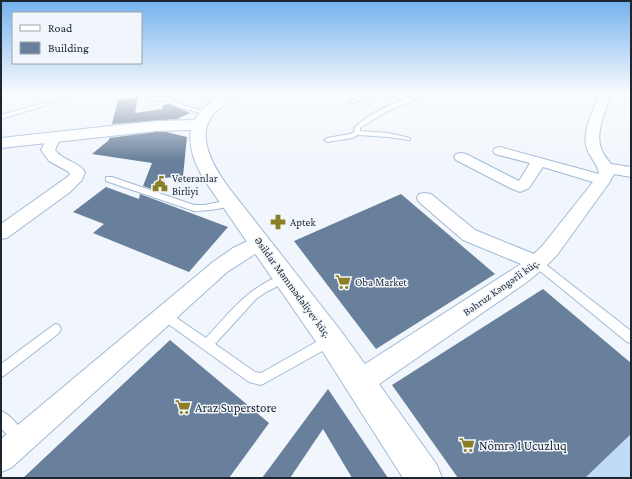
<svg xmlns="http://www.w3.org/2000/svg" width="632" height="479" font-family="'Crimson Pro',serif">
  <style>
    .green { fill: #c0dbf8 }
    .building { fill: #68809b }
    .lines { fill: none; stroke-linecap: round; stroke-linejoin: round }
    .lane-casing { stroke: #a0bad6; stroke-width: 2 }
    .street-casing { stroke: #a0bad6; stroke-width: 2 }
    .secondary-casing { stroke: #a0bad6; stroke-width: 2 }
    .lane { fill: #fff; fill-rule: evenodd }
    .street { fill: #fff; fill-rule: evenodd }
    .secondary { fill: #fff; fill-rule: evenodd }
    .labels { text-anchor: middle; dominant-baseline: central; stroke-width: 3; stroke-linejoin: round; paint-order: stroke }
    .poi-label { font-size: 11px; fill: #1d2732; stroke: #f1f6fc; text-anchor: start }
    .street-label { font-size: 11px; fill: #1d2732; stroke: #f1f6fc }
    .near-poi-label { font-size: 13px; fill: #1d2732; stroke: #f1f6fc; text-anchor: start }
  </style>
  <rect width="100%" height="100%" fill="#f1f6fc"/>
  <!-- green -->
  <path class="green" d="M631,434V478H585Z"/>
  <!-- building -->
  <g class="building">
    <path d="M138,97L135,113L162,109L163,105L169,104L190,113L177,119L112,124L118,100Z"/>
    <path d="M156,132H166L187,137L183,176L165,178L161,192L143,186L152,163L92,154L109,140V138Z"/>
    <path d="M106,187L139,199L140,194L228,227L189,272L93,233L104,224L73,212Z"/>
    <path d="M401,194L495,274L376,349L294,241Z"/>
    <path d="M543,289L631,363V434L585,478H458L392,385Z"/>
    <path d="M170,340L269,423L229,478H23Z"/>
    <path d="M328,389L388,478H352L323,429L290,478H262Z"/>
  </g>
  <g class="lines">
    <defs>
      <g id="lane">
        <path d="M146,94L171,99L182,105L211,113L208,115L178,107L168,102L148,99Z"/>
        <path d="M369,94H379L353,103L348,102Z"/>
        <path d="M391,94H399L408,99L420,94H428L386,112L360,128V131L388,133L410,138V140L388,137L358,135L352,138L327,142L324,140L327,138L350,134L354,132L355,127C368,115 385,106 402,101Z"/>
        <path d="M64,97L69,98L1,119V115Z"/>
        <path d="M106,177H112L194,205H204L230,200L234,203C228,209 203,211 194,211L106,181Z"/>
        <path d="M537,259L540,260L631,331V343L627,342L534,266L532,263L534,260Z"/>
        <path d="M285,274L288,275L290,278L288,281L266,292L256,299L215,344L255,372L261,373L325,337L329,336L333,337L335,341L333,345L265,383L261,385L249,382L160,318L159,315L160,312L164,310L168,312L206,338C231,311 249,286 285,274Z"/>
        <path d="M55,324L59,325L61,329L59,333L5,375L1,377V364Z"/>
        <path d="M1,411C11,415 23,430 27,439L25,444L20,446L15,444L1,428Z"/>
      </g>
      <g id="street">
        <path d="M599,94H611C606,110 595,132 601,148C603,154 607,159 611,164L631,167V177L614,174L609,183L557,255L544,268L527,282L369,391L360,394L351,391L348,382L351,373L521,264L463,240L419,202L417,198L419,194L425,193L431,194L475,230L534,254L543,245L593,182L543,167L529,188L520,192L510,188L456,160L454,157L456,154L461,153L466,154L519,181L530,163L495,154L493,151L495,148L500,147L599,174C598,164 590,158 587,149C581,132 594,110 599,94Z"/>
        <path d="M54,133L59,134L61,137L55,150C63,161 78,161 85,172L82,180L70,192L7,238L1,239V224L70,175L69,172L49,161L41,150L49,134Z"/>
        <path d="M260,235L266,237L269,242C265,249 236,266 227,272L11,468L1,472V439L213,262L233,248Z"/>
      </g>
      <path id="secondary" d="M219,94H234C227,104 216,109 210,119C197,141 216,170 229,188L341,331L437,465L442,478H403L321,349L203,178C195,163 188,147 191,130L156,131L1,148V138L156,121L194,120L203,109Z"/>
    </defs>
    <!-- lane casing -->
    <use href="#lane" class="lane-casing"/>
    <!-- street casing -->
    <use href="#street" class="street-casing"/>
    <!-- secondary casing -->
    <use href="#secondary" class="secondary-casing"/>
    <!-- lane -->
    <use href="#lane" class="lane"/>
    <!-- street -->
    <use href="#street" class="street"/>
    <!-- secondary -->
    <use href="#secondary" class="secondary"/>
  </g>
  <!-- sky -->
  <linearGradient id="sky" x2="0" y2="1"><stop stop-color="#73b1ed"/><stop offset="0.58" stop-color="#f9fbfe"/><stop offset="1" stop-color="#f9fbfe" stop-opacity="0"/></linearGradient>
  <rect width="632" height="161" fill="url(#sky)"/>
  <!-- icons -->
  <defs>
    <symbol id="civic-bare" viewBox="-9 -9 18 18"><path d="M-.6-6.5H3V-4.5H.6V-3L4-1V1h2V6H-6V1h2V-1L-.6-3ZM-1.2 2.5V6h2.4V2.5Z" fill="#8c7e25" stroke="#f1f6fc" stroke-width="2.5" paint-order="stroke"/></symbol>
    <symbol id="pharmacy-bare" viewBox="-9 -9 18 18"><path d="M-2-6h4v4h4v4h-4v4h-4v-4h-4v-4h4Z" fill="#8c7e25" stroke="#f1f6fc" stroke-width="2.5" paint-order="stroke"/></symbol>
    <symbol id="supermarket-bare" viewBox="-9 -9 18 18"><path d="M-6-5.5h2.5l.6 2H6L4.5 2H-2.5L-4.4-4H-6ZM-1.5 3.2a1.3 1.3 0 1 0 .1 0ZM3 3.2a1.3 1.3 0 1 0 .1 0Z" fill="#8c7e25" stroke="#f1f6fc" stroke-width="2.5" paint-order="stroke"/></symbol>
  </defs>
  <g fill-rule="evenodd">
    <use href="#civic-bare" x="149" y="173" width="22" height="22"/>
    <use href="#pharmacy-bare" x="267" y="211" width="22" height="22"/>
    <use href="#supermarket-bare" x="332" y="271" width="22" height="22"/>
    <use href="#supermarket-bare" x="172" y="396" width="22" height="22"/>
    <use href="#supermarket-bare" x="456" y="434" width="22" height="22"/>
  </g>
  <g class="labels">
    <!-- poi labels -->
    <g class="poi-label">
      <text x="172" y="178">Veteranlar<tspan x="172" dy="13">Birliyi</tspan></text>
      <text x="290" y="222">Aptek</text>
      <text x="355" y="282">Oba Market</text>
    </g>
    <!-- street labels -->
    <g class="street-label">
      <text transform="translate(293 287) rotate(54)">Əsildar Məmmədəliyev küç.</text>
      <text transform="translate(501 287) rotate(-35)">Bəhruz Kəngərli küç.</text>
    </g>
    <!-- near-poi labels -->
    <g class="near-poi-label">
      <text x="195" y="407">Araz Superstore</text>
      <text x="479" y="445">Nömrə 1 Ucuzluq</text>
    </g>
  </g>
  <!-- border -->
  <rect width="632" height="479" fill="none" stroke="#1d2732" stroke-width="4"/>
  <!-- legend -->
  <rect x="12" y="12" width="130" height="52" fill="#f1f6fc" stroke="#9ca3ab"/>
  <rect x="20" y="25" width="20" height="6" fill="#ffffff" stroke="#9ca3ab"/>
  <text x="48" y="32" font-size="12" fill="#1d2732">Road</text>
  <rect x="20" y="42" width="20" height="12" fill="#68809b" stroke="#9ca3ab"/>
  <text x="48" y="52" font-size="12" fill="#1d2732">Building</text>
</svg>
